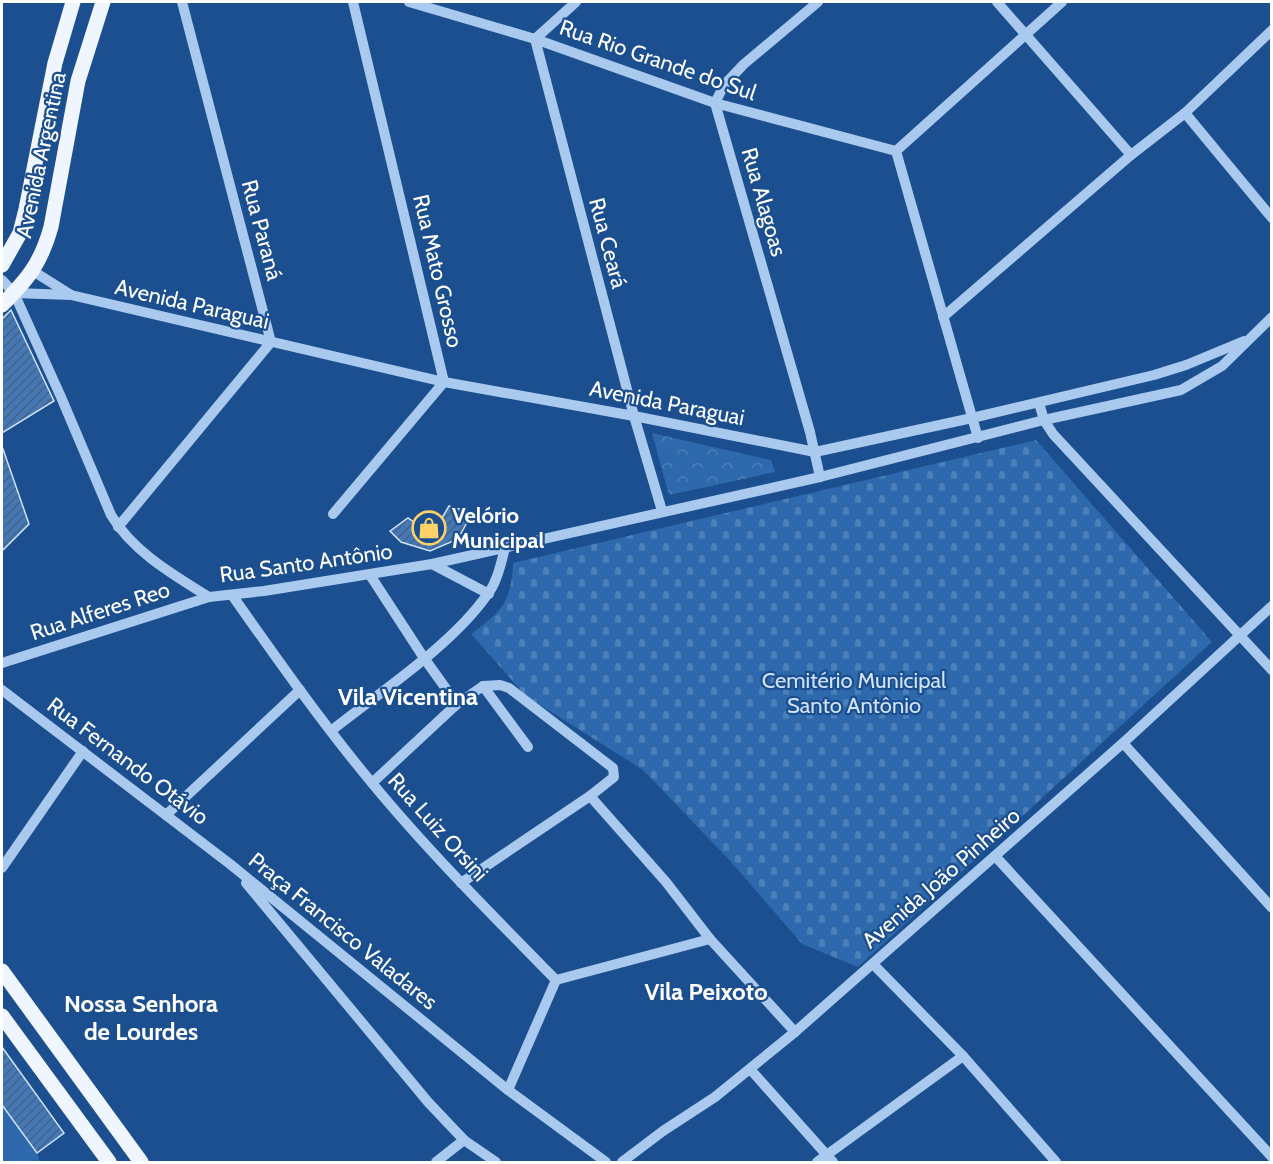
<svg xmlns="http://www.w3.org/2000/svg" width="1273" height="1164" font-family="Cabin,sans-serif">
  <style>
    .green { fill: #2e69ad }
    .cemetery { fill: url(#cemetery-stones) }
    .park { fill: url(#park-crowns) }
    .building { fill: url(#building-hatch); stroke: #cfe3fa; stroke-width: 1.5 }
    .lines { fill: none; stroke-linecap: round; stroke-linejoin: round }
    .minor { stroke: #a9c9ee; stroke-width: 10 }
    .major { stroke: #f0f6ff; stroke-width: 15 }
    .labels { text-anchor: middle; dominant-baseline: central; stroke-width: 4.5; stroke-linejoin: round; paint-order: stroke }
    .street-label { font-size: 22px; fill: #fff; stroke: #1b4f8f }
    .poi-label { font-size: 22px; font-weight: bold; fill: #fff; stroke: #1b4f8f; text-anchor: start }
    .park-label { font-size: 22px; fill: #cfe3fa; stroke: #1b4f8f }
    .neighbourhood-label { font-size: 24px; font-weight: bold; fill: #fff; stroke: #1b4f8f }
  </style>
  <defs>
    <pattern id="cemetery-stones" width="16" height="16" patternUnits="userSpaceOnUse" patternTransform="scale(1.5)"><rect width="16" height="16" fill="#2e69ad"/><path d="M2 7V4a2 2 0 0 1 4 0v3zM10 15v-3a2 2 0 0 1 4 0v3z" fill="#4d80b9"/></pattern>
    <pattern id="park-crowns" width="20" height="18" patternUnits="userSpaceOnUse" patternTransform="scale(1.5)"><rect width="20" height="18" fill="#2e69ad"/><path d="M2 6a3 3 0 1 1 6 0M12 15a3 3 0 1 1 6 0" fill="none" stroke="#4d80b9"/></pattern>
    <pattern id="building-hatch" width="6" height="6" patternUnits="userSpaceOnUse" patternTransform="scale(1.5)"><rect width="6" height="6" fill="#4478b7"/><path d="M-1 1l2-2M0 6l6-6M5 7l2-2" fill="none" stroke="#486282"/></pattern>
  </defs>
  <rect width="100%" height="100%" fill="#1b4f8f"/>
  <!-- green -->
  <path class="green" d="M2,1047L64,1133L37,1153L40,1162H2Z"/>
  <!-- cemetery -->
  <path class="cemetery" d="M1036,440L1212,642L858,967L802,944L733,864L643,770L526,696L471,634C501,613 512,601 513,563Z"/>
  <!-- park -->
  <path class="park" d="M652,433L771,460L775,472L669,495Z"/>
  <!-- building -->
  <g class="building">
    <path d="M11,310L54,401L2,433V319Z"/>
    <path d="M3,449L29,524L2,551V450Z"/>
    <path d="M449,506L472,513L458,539L430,551L401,542L390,531L408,518L414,522L429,524L442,518Z"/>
    <path d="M2,1047L64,1133L37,1153L2,1105Z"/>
  </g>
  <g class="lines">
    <!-- minor -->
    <g class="minor">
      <path d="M409,2L535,39L715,103L896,151"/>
      <path d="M576,2L535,39L634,416L662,511"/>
      <path d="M818,2L744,64L724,85L715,103L810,432L820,477"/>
      <path d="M997,2L1131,155"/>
      <path d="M1185,113L1272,218"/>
      <path d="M33,271L71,295"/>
      <path d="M2,280L14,293L61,397L111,515C133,552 174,575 209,597"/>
      <path d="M14,293L71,295L444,382L634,416L815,452L972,418L1154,375L1186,365L1244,341"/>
      <path d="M943,317L1131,155L1185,113L1272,30"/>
      <path d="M1039,403L1044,420L1053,434L1272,670"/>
      <path d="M978,438L896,151L1062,2"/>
      <path d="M333,514L444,382L353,2"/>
      <path d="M118,527L271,342L182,2"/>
      <path d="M432,564L489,594"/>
      <path d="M370,575L424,658L457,704"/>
      <path d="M232,595C277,659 322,723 372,783C429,852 493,916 556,980"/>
      <path d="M2,663L209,597L264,591L432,564L820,477L1044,420L1181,390L1222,366L1272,317"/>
      <path d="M483,686L528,747"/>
      <path d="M2,690L230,864L508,1090L606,1162"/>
      <path d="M331,731C380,692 451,646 487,595C497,583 501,563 505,548"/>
      <path d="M1123,743L1272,908"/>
      <path d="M372,783L457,704L483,686L500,685L509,688L613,768L614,777L590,796L461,883"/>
      <path d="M590,796L666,882L710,939L795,1032"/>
      <path d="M166,815L300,690"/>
      <path d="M995,856L1272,1157"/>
      <path d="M2,868L83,751"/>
      <path d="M246,883L428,1102L464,1140L496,1162"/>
      <path d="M873,964L963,1056L1056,1162"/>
      <path d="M556,980L710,939"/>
      <path d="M750,1069L833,1162"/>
      <path d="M508,1090L556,980"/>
      <path d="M436,1162L464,1140"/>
      <path d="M622,1162L663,1131L715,1097L795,1032L1123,743L1272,606"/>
      <path d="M817,1162L963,1056"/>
    </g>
    <!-- major -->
    <g class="major">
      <path d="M2,265L20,233L26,209L55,63L73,2"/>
      <path d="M2,305C28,279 41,263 51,227L78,81L103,2"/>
      <path d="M2,971L141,1162"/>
      <path d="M2,1016L109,1162"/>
    </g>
  </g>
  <!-- icons -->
  <defs>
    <symbol id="shop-ring" viewBox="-11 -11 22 22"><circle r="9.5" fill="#1b4f8f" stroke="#ffd166" stroke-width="1.5"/><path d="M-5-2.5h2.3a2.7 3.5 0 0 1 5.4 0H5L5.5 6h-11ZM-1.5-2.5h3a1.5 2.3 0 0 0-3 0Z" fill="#ffd166"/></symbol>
  </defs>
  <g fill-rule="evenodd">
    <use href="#shop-ring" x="410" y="509" width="38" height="38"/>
  </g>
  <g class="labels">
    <!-- street labels -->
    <g class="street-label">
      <text transform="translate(658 60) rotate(19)">Rua Rio Grande do Sul</text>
      <text transform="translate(41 155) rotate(-78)">Avenida Argentina</text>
      <text transform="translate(764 202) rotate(74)">Rua Alagoas</text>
      <text transform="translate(262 230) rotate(75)">Rua Paraná</text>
      <text transform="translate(608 243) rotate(75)">Rua Ceará</text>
      <text transform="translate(438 271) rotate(77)">Rua Mato Grosso</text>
      <text transform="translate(192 304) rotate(13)">Avenida Paraguai</text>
      <text transform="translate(667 403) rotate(11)">Avenida Paraguai</text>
      <text transform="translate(306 563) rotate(-8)">Rua Santo Antônio</text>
      <text transform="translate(100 611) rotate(-18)">Rua Alferes Reo</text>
      <text transform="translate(128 761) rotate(37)">Rua Fernando Otávio</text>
      <text transform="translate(438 827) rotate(48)">Rua Luiz Orsini</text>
      <text transform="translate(941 878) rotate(-41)">Avenida João Pinheiro</text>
      <text transform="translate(343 931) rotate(39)">Praça Francisco Valadares</text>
    </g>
    <!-- poi labels -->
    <g class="poi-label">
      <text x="452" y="515">Velório<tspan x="452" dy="25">Municipal</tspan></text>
    </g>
    <!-- park labels -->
    <g class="park-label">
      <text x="854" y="680">Cemitério Municipal<tspan x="854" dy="25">Santo Antônio</tspan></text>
    </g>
    <!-- neighbourhood labels -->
    <g class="neighbourhood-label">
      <text x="408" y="696">Vila Vicentina</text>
      <text x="706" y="991">Vila Peixoto</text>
      <text x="141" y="1003">Nossa Senhora<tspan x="141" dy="28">de Lourdes</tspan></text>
    </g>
  </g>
  <!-- border -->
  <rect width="1273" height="1164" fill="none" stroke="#ffffff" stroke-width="6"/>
</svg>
